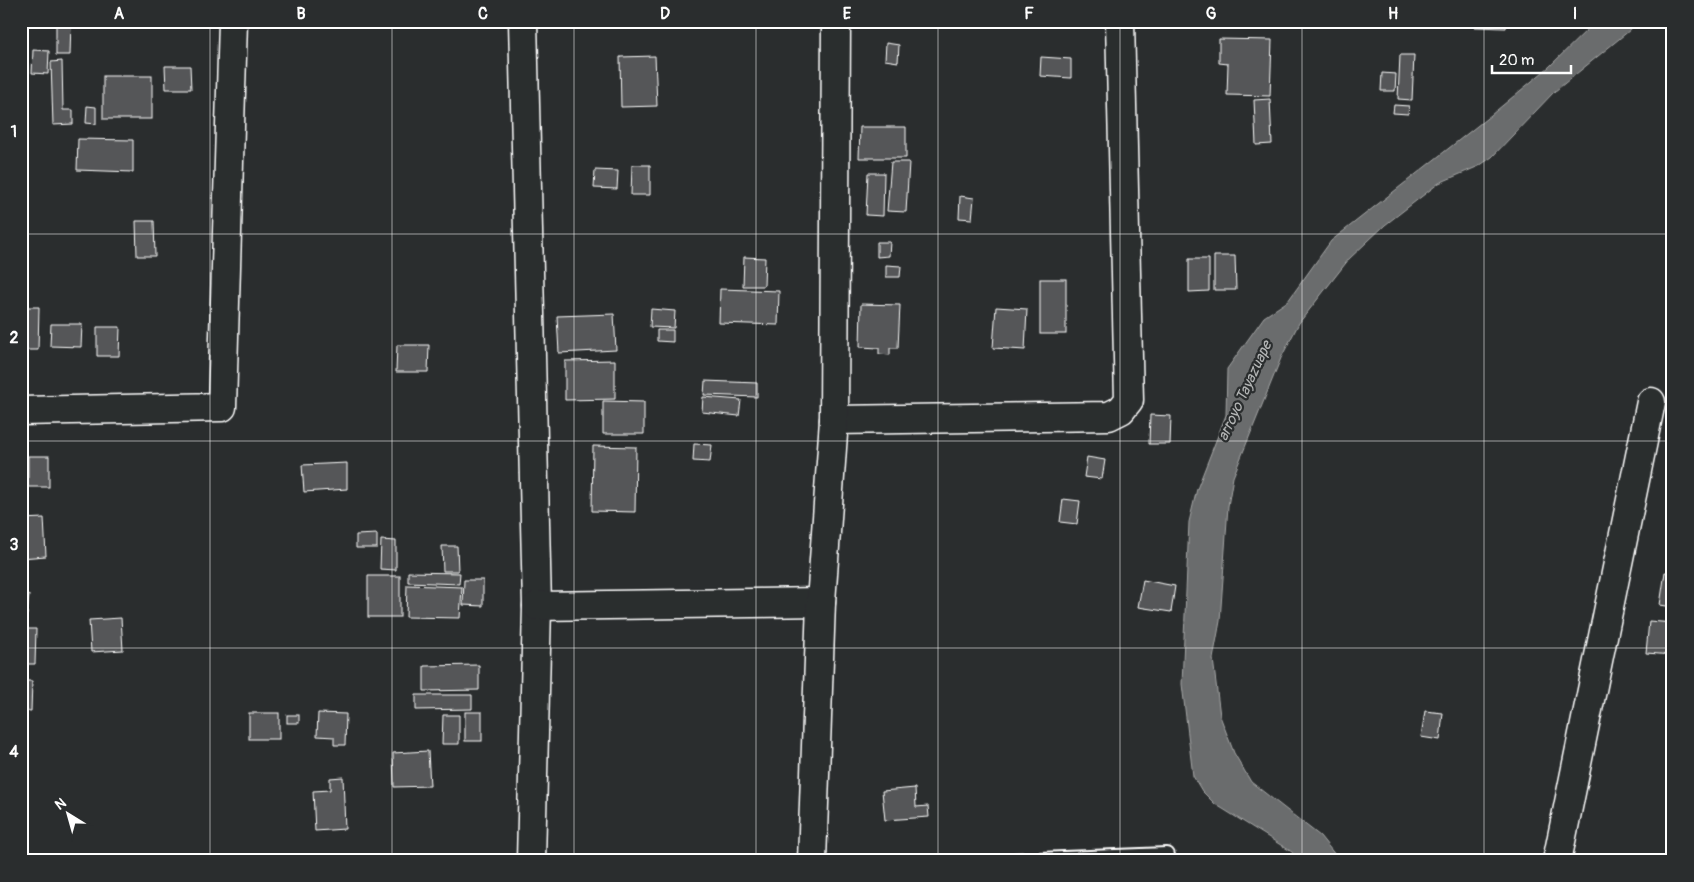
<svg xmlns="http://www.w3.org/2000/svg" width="1694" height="882" font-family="Pangolin,sans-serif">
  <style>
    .water { fill: #6a6c6d; stroke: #a6a7a7 }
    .building { fill: #555758; stroke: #fff }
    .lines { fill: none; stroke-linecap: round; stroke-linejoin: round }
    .lane-casing { stroke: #fff; stroke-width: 18 }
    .street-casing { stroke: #fff; stroke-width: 31 }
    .lane { stroke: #2a2d2e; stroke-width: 14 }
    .street { stroke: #2a2d2e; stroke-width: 28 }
    .grid { fill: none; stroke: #fff; stroke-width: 1; stroke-opacity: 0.55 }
    .labels { text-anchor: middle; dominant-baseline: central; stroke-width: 4.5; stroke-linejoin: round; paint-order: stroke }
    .water-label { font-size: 15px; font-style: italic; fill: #b4b6b6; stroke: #2a2d2e }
    .neatline { fill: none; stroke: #fff; stroke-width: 2 }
    .grid-label { font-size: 16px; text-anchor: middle; font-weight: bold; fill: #fff }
  </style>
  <rect width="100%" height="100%" fill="#2a2d2e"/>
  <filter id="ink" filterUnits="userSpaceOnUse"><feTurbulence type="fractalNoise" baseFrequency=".02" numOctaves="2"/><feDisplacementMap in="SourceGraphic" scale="10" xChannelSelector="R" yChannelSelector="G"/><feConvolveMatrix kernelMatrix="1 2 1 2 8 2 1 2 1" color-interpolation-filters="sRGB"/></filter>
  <g filter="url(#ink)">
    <!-- water -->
    <path class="water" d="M1596,21H1636L1630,30L1554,92L1492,157L1479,166L1439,183L1385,225L1349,259L1299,323L1281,358L1233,477L1228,506L1220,621L1213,659L1220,716L1234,753L1251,782L1320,836L1340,861H1299L1292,852L1215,804L1202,791L1193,776L1182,684L1189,522L1197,489L1226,415L1227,369L1264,317L1288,301L1331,241L1491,115L1549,67Z"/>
    <!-- building -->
    <g class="building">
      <path d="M56,21H71L70,55H56Z"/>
      <path d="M1475,21H1507L1506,28L1475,27Z"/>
      <path d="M1219,39L1272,40L1270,96L1227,95L1228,64L1219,63Z"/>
      <path d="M886,43L899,45L898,62L885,60Z"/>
      <path d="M33,50L49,51L48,74L32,73Z"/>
      <path d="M1400,55H1414L1412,100L1398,99Z"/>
      <path d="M655,56L657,106L621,107L620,57Z"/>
      <path d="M1041,57L1071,59V78L1040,76Z"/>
      <path d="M62,61L63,110H73V124L53,125L51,62Z"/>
      <path d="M165,66H190L191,89H166Z"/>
      <path d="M1382,73L1396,74L1395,91H1381Z"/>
      <rect x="103" y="76" width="49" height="43"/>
      <path d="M1270,99L1272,144L1256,145L1254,100Z"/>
      <path d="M1394,105L1409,106L1408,114L1393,113Z"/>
      <path d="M87,106L96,107V124L86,123Z"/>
      <path d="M860,127H906V158H859Z"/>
      <path d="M78,139L133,140V172L77,170Z"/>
      <path d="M891,162H909L906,212L887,211Z"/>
      <path d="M632,165H650V195H631Z"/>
      <path d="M595,170L618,171L617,189L594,188Z"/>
      <path d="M868,173H884L883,216L866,215Z"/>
      <path d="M960,196L974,198L972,219L959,218Z"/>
      <path d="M136,221H154L155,256H137Z"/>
      <path d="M877,242H890L889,256L877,257Z"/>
      <path d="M1214,256H1235L1236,290H1214Z"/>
      <path d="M744,257L765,258L764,286H743Z"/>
      <path d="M1189,259H1209V291L1189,292Z"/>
      <path d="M886,265L901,266L900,277H886Z"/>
      <rect x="1040" y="279" width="26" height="55"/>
      <path d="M720,289L779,291L778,325L719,323Z"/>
      <path d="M861,304L900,305L898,348H890V355L879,354V348L860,347Z"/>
      <path d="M21,307H39L38,350H21Z"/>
      <path d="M996,307L1027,309L1025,350L993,348Z"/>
      <path d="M651,309L675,311L674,328L650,327Z"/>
      <path d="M614,314L616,350L559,353L557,316Z"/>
      <path d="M51,324H82L81,347L50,346Z"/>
      <path d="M97,327H120L119,356H97Z"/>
      <path d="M657,330H673V342L657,341Z"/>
      <path d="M397,345H429L428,372H396Z"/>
      <path d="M615,360V399L565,400V361Z"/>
      <path d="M705,381L757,383V397L704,395Z"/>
      <path d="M703,397L741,400L739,416L702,412Z"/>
      <path d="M603,401L644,402V434H603Z"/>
      <path d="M1150,415L1171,416L1170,444H1149Z"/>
      <path d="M694,444L712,445L710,462L693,461Z"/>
      <path d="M593,446L636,447L635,512L592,511Z"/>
      <rect x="28" y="456" width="21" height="31"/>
      <path d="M1087,457L1105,460L1102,479L1084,477Z"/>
      <path d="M347,463V489L304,492L302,465Z"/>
      <path d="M1063,499L1080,501L1077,524L1060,522Z"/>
      <path d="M1671,513H1673V544L1667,543Z"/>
      <path d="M44,518L46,556L21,558V519Z"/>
      <path d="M377,534V548H356V535Z"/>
      <path d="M381,540L396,541V570L380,569Z"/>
      <path d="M442,546H457L458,571H443Z"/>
      <path d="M408,572L460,573L459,584L408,582Z"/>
      <path d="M1665,572L1673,573V607L1660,605Z"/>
      <rect x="368" y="576" width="32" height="41"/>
      <path d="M464,580H483V606L463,605Z"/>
      <path d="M1143,580L1175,586L1171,612L1138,607Z"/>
      <path d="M407,585L462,587L460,618L406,617Z"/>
      <path d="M21,594L29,595L27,615H21Z"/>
      <path d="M121,618L123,650L91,652L89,620Z"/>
      <path d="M1649,621L1673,623V655L1646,653Z"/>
      <path d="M21,629H36L35,664H21Z"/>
      <path d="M479,665V690L424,691V666Z"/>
      <path d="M21,681H32L31,711L21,710Z"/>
      <path d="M416,695H472V709L416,710Z"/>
      <path d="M1425,711L1443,713L1440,740L1421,737Z"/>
      <rect x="465" y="712" width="17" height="29"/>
      <rect x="249" y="713" width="30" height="26"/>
      <path d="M318,713L346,714L345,745H334V737L317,736Z"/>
      <rect x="287" y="715" width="12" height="8"/>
      <path d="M443,715H459V744H442Z"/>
      <path d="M428,751L430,786L394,787L393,753Z"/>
      <path d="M343,777L345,829L315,831L313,791L330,790V778Z"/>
      <path d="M915,788L916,807L928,806L929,817L885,820L882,791Z"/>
    </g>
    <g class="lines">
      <defs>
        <path id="lane" d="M1013,861L1167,855"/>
        <g id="street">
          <path d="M523,21L537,606L531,861"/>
          <path d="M21,411L222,407L233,21"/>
          <path d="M834,420L1109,416L1121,410L1129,400L1120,21"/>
          <path d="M537,606L821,602"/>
          <path d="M812,861L821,602L834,420L836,21"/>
          <path d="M1557,861L1651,402"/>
        </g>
      </defs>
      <!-- lane casing -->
      <use href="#lane" class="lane-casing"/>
      <!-- street casing -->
      <use href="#street" class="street-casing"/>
      <!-- lane -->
      <use href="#lane" class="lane"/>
      <!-- street -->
      <use href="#street" class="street"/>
    </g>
  </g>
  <!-- grid -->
  <path class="grid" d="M210,21V861M392,21V861M574,21V861M756,21V861M938,21V861M1120,21V861M1302,21V861M1484,21V861M21,234H1673M21,441H1673M21,648H1673"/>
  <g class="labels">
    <!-- water labels -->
    <g class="water-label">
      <text transform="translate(1245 391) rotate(-65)">arroyo Tayazuape</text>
    </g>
  </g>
  <!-- margin -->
  <rect width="1694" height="882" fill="none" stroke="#2a2d2e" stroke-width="55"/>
  <!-- north arrow -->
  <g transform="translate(68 814) rotate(323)" stroke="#2a2d2e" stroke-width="4" paint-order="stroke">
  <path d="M0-4L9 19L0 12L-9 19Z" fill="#ffffff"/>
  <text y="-8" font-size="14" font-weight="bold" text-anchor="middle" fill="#ffffff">N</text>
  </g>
  <!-- scale -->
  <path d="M1492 65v8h79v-8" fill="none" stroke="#ffffff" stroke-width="2.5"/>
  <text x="1499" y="65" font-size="15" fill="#ffffff" stroke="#2a2d2e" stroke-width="4" paint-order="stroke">20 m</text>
  <rect x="28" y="28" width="1638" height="826" class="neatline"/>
  <g class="grid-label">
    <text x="119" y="19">A</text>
    <text x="301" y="19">B</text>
    <text x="483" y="19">C</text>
    <text x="665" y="19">D</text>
    <text x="847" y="19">E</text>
    <text x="1029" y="19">F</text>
    <text x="1211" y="19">G</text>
    <text x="1393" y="19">H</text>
    <text x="1575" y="19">I</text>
    <text x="14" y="137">1</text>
    <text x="14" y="343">2</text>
    <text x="14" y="550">3</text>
    <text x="14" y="757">4</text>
  </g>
</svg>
